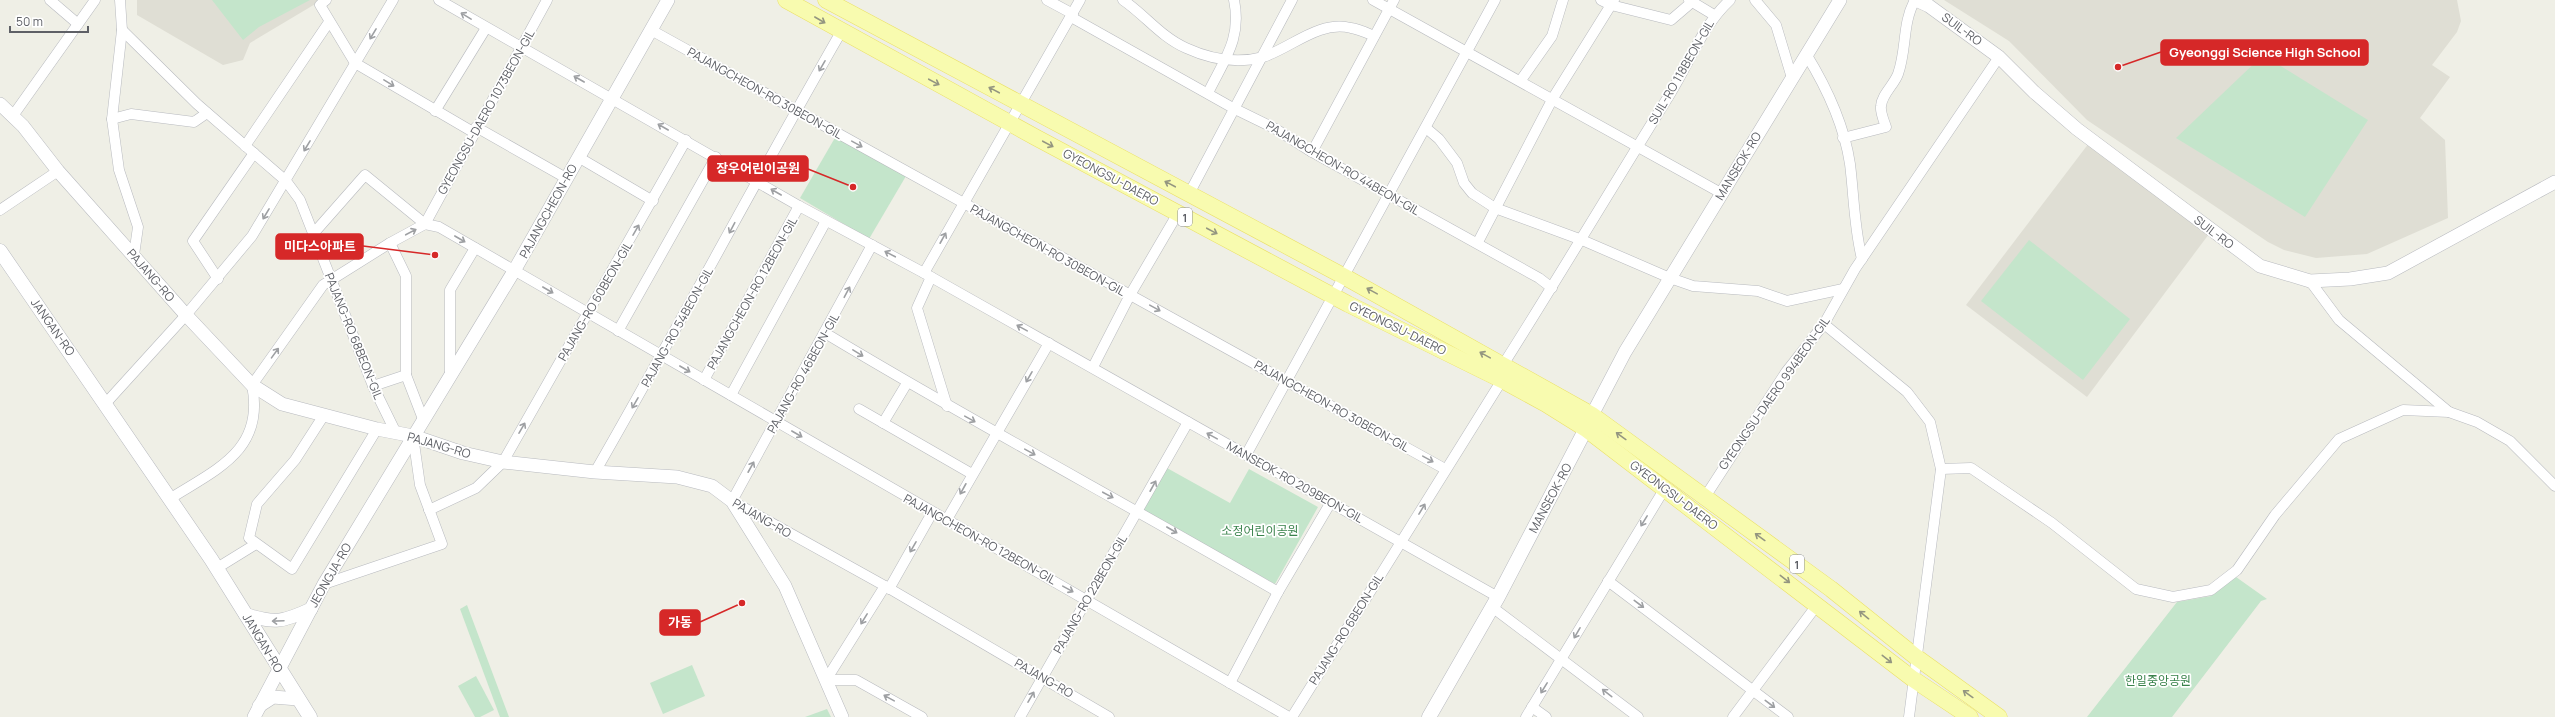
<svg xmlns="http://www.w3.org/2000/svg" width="2555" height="717" font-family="Manrope,'Noto Sans KR',sans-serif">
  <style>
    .education { fill: #dfded4 }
    .green { fill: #c4e5cb }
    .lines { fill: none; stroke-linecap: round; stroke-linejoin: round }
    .minor-casing { stroke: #b8babf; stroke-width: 11 }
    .tertiary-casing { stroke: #b8babf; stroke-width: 14 }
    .secondary-casing { stroke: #b7b9bf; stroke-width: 15 }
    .primary-casing { stroke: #ebe064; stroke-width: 17 }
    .minor { stroke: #fff; stroke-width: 10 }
    .tertiary { stroke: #fff; stroke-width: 13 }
    .secondary { stroke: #fff; stroke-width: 14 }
    .primary { stroke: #f8fbaf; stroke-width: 16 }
    .oneway { stroke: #9ea0a3 }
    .oneway2 { stroke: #949680 }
    .labels { text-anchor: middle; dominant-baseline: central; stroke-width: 3.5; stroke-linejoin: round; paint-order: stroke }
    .shield { fill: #fff; stroke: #8e9094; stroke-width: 1 }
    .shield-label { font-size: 11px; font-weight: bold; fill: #5e6066 }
    .street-label { font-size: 12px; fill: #5e6066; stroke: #fff }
    .park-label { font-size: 12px; fill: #39824b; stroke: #fff }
    .leader { fill: none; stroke: #d62828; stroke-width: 1.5 }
    .callout-dot { fill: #d62828; stroke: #fff; stroke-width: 1.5 }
    .callout { fill: #d62828; stroke: #d62828; stroke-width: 1.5 }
    .callout-label { font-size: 13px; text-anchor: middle; font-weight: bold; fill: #fff }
  </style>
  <rect width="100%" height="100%" fill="#efefe6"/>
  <!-- education -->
  <g class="education">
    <path d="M137,0H322L250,43L243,60L223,65L137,15Z"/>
    <path d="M1944,0H2457L2461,21L2457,32L2432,65L2450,77L2420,118L2445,140L2448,218L2367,254L2316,258L2284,250L2268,242L2087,120L2009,41Z"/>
    <path d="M2089,143L2212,230L2087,397L1966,305Z"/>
  </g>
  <!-- green -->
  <g class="green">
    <path d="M212,0H310L259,27L243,40Z"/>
    <path d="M2263,55L2368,120L2305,217L2176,138Z"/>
    <path d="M836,136L906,176L869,239L800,198Z"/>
    <path d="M2029,240L2130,319L2083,380L1981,301Z"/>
    <path d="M1167,468L1230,503L1249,469L1318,507L1275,584L1143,511Z"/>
    <path d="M2236,577L2267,599L2261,601L2172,717H2087L2177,602L2211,596Z"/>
    <path d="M467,605L509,717H500L460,609Z"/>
    <path d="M692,665L705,696L663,714L650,683Z"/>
    <path d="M476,676L494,710L480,717H475L458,686Z"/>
    <path d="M827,709L831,717H805Z"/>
  </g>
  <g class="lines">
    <defs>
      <g id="minor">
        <path d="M50,0L78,24"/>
        <path d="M120,0L122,30L112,119L119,170L138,227L134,255"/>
        <path d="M326,0L320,5L355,63L473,132"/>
        <path d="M439,0L799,206L924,273L1498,597"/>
        <path d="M1047,0L1073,14"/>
        <path d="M1123,0C1145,15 1161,37 1186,48C1210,59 1237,64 1263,57C1291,48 1319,20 1351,28C1359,29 1367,33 1374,36"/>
        <path d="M1373,0L1721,193"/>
        <path d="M1601,0L1611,5L1671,20L1692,2"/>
        <path d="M1689,0L1714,15"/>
        <path d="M1755,0L1776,25L1792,78"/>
        <path d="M1071,17L1233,108L1274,128L1312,152L1539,278L1552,288"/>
        <path d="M122,30L197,104L286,181L300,200L373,386L396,433"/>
        <path d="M651,30L1445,469"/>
        <path d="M1806,54C1827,88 1844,124 1850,164C1854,196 1854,227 1862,259"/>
        <path d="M1521,80L1552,36L1563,0"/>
        <path d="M1208,93C1224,60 1242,39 1234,0"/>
        <path d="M435,111L486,28"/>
        <path d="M12,117L95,0"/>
        <path d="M112,119L131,114L194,122L207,113"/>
        <path d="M476,127L566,178"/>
        <path d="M1426,128L1439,139L1457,163L1464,183L1472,193L1495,208L1582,240L1670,278L1693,286L1758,291L1787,301L1843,289"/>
        <path d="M1843,138L1886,127C1884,121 1880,112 1881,106C1882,94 1894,85 1898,74C1907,49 1902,23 1915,0"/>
        <path d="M245,146L329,22"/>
        <path d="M1312,152L1394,0"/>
        <path d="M578,157L653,201"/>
        <path d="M1189,194L1292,0"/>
        <path d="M0,210L58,171"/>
        <path d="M425,224L547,0"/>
        <path d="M313,234L365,175L425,224L439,227L1289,717"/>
        <path d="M1478,242L1553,98L1614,0"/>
        <path d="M390,243L406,276V375L423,419"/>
        <path d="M872,245L732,501L885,586L1109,717"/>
        <path d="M924,273L1080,0"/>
        <path d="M931,277L917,308L947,406"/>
        <path d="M218,279L193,241L254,153"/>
        <path d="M2310,281L2339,320L2449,412"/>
        <path d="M1824,324L1907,392L1930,422L1941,469L1909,717"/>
        <path d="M618,331L716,157"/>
        <path d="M825,333C974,423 1127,504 1278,592"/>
        <path d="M1503,365C1560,275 1614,184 1670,94C1690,62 1702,26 1730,0"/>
        <path d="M1093,367L1130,295L1178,213"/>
        <path d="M450,377V290L475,248"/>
        <path d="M704,380L799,206"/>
        <path d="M373,386L406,375"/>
        <path d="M731,395L826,221"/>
        <path d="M106,403L186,315L252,236L393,0"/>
        <path d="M859,409L972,474"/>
        <path d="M324,415L295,460L257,504L249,538L292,569L377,429"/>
        <path d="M883,423L907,383"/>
        <path d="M1246,455L1495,0"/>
        <path d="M1941,469L1971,468L2052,523L2136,589L2173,597L2211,590L2237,570L2275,515L2339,439L2403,410L2449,412L2477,422L2510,441L2555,486"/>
        <path d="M595,472C679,326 757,178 841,32"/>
        <path d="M1705,497L1786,372L1824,324L1855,269L1999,57"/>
        <path d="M171,498C217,469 265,450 252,385L323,285L390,243L425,224"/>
        <path d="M429,510L476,488L503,462L686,140"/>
        <path d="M946,521L1049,343"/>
        <path d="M217,568L256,544"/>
        <path d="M1608,581L1788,717"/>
        <path d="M324,584L442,544L420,485L413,436"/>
        <path d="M889,589L932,513"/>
        <path d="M1492,607L1638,717"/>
        <path d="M826,680L885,586"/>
        <path d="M826,680H856L922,717"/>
        <path d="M1230,683L1278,592L1331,502"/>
        <path d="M1532,707L1546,717"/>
        <path d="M1020,717L1188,422"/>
        <path d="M1292,717L1502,380"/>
        <path d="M1526,717L1665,488"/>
        <path d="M1733,717L1817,605"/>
      </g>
      <g id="tertiary">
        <path d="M1916,0L1929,6L1999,57L2034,92L2077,129L2260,266L2310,281L2350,279L2388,273L2555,182"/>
        <path d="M0,104L23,126L58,171L186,315L252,385L282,404L377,429L413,436L463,453L503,462L595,472L677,477L712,486L732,501L785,586L842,717"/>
        <path d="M1592,415L1625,352L1840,0"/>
        <path d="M245,614C274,624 283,622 311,609"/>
        <path d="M259,706L273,697L298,699"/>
        <path d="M254,717L324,584L514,271L668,0"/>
      </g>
      <g id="secondary">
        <path d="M0,251L211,559L310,717"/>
        <path d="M1429,717L1498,597L1591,419"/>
      </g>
      <g id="primary">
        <path d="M786,0L1035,137L1348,304L1502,380L1546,404L1586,429L1913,679L1970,717"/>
        <path d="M826,0L1345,277L1592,415L1831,589L1916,657L1999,717"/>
      </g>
    </defs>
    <!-- minor casing -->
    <use href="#minor" class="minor-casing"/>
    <!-- tertiary casing -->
    <use href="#tertiary" class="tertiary-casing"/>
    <!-- secondary casing -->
    <use href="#secondary" class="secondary-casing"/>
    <!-- primary casing -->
    <use href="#primary" class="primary-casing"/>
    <!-- minor -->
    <use href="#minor" class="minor"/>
    <!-- tertiary -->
    <use href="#tertiary" class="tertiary"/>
    <!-- secondary -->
    <use href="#secondary" class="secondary"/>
    <!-- primary -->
    <use href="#primary" class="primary"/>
  </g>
  <!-- one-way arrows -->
  <defs><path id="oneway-shaft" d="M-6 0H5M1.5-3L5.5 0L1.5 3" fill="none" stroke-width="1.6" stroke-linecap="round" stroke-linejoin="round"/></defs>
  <g class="oneway">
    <use href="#oneway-shaft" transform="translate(466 16) rotate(-149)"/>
    <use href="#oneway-shaft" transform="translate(373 34) rotate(121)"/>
    <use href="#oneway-shaft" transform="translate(822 66) rotate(120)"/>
    <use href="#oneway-shaft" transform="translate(579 79) rotate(-150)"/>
    <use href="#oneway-shaft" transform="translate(389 83) rotate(31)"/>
    <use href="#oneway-shaft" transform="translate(663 127) rotate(-150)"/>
    <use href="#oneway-shaft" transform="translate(857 144) rotate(29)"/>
    <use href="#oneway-shaft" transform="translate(307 146) rotate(121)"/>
    <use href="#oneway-shaft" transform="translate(776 192) rotate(-150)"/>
    <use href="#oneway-shaft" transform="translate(266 214) rotate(121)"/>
    <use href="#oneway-shaft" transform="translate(732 228) rotate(118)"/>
    <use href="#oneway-shaft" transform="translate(636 230) rotate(-60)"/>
    <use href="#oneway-shaft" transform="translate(411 232) rotate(-28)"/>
    <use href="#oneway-shaft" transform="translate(943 238) rotate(-61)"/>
    <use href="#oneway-shaft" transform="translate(460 239) rotate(30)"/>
    <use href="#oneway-shaft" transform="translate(890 254) rotate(-152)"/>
    <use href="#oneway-shaft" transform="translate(548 290) rotate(30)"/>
    <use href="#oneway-shaft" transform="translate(847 292) rotate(-62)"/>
    <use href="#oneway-shaft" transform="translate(1155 308) rotate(29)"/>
    <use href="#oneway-shaft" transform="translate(1022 328) rotate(-151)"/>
    <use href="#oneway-shaft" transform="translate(275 353) rotate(-54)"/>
    <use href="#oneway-shaft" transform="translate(858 353) rotate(31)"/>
    <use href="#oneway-shaft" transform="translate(685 369) rotate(30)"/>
    <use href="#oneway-shaft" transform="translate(1029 377) rotate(120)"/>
    <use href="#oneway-shaft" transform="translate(635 403) rotate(120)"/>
    <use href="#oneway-shaft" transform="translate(970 419) rotate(29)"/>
    <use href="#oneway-shaft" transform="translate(522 428) rotate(-60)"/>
    <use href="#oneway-shaft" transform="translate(797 434) rotate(30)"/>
    <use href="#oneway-shaft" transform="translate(1212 436) rotate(-151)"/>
    <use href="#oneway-shaft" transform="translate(1030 452) rotate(29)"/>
    <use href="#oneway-shaft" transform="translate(1428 459) rotate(29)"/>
    <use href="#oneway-shaft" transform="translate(751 467) rotate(-61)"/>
    <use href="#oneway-shaft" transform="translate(1153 486) rotate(-61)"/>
    <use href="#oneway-shaft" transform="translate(963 489) rotate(119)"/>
    <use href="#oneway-shaft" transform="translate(1108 495) rotate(28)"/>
    <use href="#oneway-shaft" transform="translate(1422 509) rotate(-59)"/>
    <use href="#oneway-shaft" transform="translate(1644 521) rotate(122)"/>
    <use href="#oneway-shaft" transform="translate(1172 530) rotate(30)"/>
    <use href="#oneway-shaft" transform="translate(913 547) rotate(120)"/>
    <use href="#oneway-shaft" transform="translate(1068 589) rotate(29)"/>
    <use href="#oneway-shaft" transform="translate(1639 604) rotate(37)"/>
    <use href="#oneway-shaft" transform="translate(864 619) rotate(122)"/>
    <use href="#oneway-shaft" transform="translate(278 621) rotate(178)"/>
    <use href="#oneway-shaft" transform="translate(1577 633) rotate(120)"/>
    <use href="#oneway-shaft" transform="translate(1544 688) rotate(122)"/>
    <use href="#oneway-shaft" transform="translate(1607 693) rotate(-142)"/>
    <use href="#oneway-shaft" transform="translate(1031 697) rotate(-60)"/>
    <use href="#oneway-shaft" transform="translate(889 698) rotate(-151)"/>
    <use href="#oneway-shaft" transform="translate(1770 704) rotate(37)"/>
  </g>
  <g class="oneway2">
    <use href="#oneway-shaft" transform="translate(820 20) rotate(30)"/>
    <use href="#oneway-shaft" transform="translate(934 82) rotate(28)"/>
    <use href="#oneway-shaft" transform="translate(994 90) rotate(-152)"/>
    <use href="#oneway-shaft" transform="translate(1048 144) rotate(28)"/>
    <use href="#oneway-shaft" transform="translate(1170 184) rotate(-152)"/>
    <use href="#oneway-shaft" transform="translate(1212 231) rotate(28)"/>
    <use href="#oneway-shaft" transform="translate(1372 291) rotate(-151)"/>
    <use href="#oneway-shaft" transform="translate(1485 355) rotate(-151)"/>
    <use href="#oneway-shaft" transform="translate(1621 436) rotate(-144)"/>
    <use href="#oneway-shaft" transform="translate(1760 537) rotate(-144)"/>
    <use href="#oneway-shaft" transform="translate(1785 579) rotate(38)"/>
    <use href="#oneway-shaft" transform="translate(1864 615) rotate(-141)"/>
    <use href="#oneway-shaft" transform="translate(1887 659) rotate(38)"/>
    <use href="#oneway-shaft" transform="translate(1968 694) rotate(-144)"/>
  </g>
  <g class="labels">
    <!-- shield labels -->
    <g class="shield">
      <rect x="1178" y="208" width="14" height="18" rx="3"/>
      <rect x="1790" y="555" width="14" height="18" rx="3"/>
    </g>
    <g class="shield-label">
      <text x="1185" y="217">1</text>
      <text x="1797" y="564">1</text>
    </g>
    <!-- street labels -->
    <g class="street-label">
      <text transform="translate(1962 29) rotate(36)">SUIL-RO</text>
      <text transform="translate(1681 72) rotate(-60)">SUIL-RO 118BEON-GIL</text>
      <text transform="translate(765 93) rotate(29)">PAJANGCHEON-RO 30BEON-GIL</text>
      <text transform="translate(486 112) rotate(-61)">GYEONGSU-DAERO 1073BEON-GIL</text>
      <text transform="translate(1738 166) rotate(-59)">MANSEOK-RO</text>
      <text transform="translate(1343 168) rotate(30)">PAJANGCHEON-RO 44BEON-GIL</text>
      <text transform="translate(1111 177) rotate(28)">GYEONGSU-DAERO</text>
      <text transform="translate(548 211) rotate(-61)">PAJANGCHEON-RO</text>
      <text transform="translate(2214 232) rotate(37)">SUIL-RO</text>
      <text transform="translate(1048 250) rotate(29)">PAJANGCHEON-RO 30BEON-GIL</text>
      <text transform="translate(151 275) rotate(49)">PAJANG-RO</text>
      <text transform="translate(752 293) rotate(-61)">PAJANGCHEON-RO 12BEON-GIL</text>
      <text transform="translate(595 301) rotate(-60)">PAJANG-RO 60BEON-GIL</text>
      <text transform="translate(53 327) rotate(55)">JANGAN-RO</text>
      <text transform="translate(677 327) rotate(-61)">PAJANG-RO 54BEON-GIL</text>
      <text transform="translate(1398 328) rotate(26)">GYEONGSU-DAERO</text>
      <text transform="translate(354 336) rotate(68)">PAJANG-RO 68BEON-GIL</text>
      <text transform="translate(803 373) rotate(-61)">PAJANG-RO 46BEON-GIL</text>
      <text transform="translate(1774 393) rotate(-55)">GYEONGSU-DAERO 994BEON-GIL</text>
      <text transform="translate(1332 406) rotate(29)">PAJANGCHEON-RO 30BEON-GIL</text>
      <text transform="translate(439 445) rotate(16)">PAJANG-RO</text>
      <text transform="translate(1295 482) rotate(29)">MANSEOK-RO 209BEON-GIL</text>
      <text transform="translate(1674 495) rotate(37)">GYEONGSU-DAERO</text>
      <text transform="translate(1550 498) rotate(-62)">MANSEOK-RO</text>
      <text transform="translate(762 518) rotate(30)">PAJANG-RO</text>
      <text transform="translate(980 539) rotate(29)">PAJANGCHEON-RO 12BEON-GIL</text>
      <text transform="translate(330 575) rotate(-60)">JEONGJA-RO</text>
      <text transform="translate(1090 594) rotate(-60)">PAJANG-RO 22BEON-GIL</text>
      <text transform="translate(1346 629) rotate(-58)">PAJANG-RO 6BEON-GIL</text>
      <text transform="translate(263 643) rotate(59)">JANGAN-RO</text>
      <text transform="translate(1044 678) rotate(30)">PAJANG-RO</text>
    </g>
    <!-- park labels -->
    <g class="park-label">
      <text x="1260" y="530">소정어린이공원</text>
      <text x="2158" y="680">한일중앙공원</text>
    </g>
  </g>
  <!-- callouts -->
  <path class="leader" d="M2118 67L2161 52M853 187L808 169M435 255L363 246M742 603L700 622"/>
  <g class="callout-dot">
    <circle cx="2118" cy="67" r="4"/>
    <circle cx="853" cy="187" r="4"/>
    <circle cx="435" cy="255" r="4"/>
    <circle cx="742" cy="603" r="4"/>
  </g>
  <g class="callout">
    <rect x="2161" y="40" width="207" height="25" rx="4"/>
    <rect x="708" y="156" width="100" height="25" rx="4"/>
    <rect x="276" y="234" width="87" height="25" rx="4"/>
    <rect x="660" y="610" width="40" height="25" rx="4"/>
  </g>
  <g class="callout-label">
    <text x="2265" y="57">Gyeonggi Science High School</text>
    <text x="758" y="173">장우어린이공원</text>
    <text x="320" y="251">미다스아파트</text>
    <text x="680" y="627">가동</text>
  </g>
  <!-- scale -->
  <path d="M10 26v6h78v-6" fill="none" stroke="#5e6066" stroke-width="2"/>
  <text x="16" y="26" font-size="12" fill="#5e6066" stroke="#ffffff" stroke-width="3" paint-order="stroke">50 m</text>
</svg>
